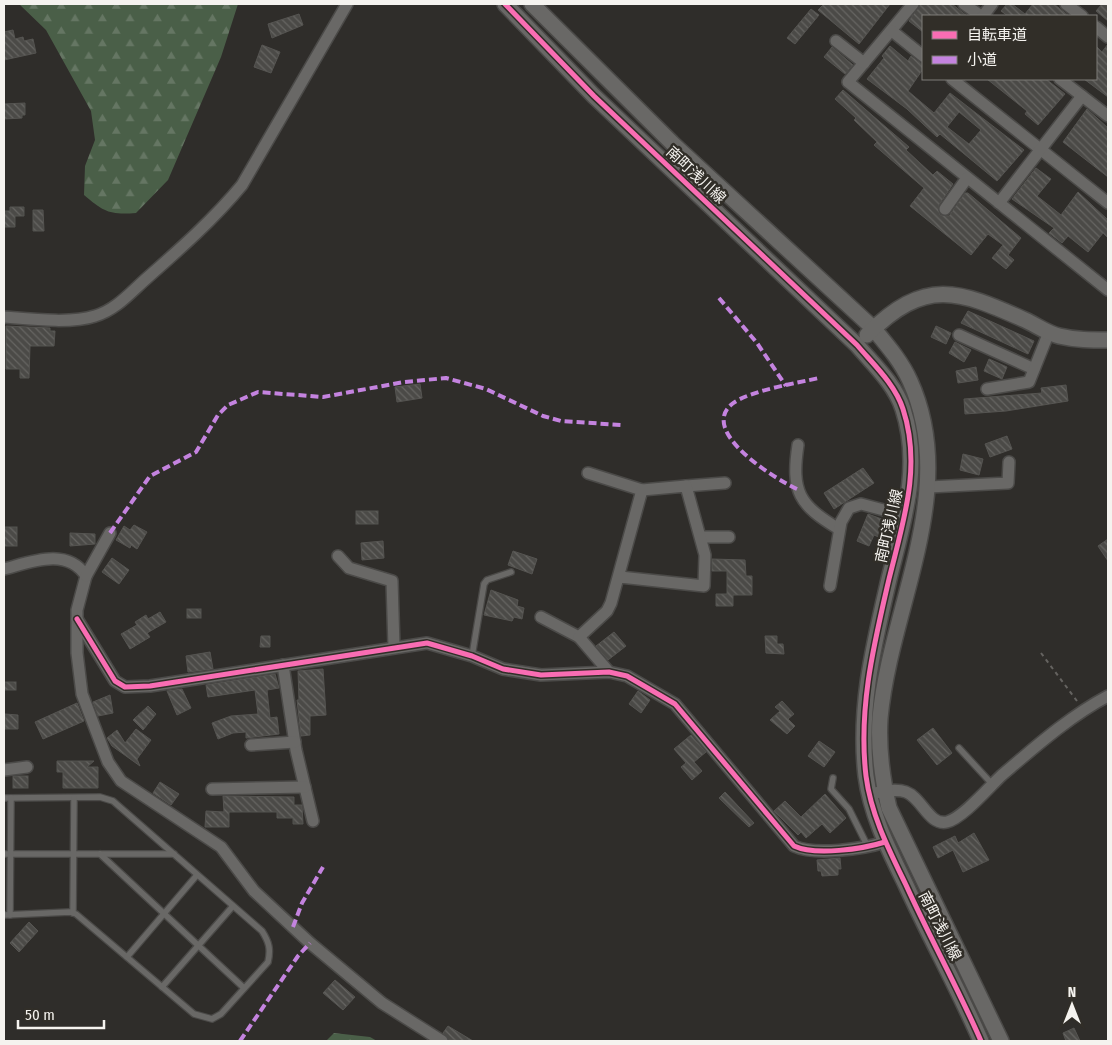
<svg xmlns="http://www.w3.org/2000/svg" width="1112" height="1045" font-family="'Fira Sans Condensed','Noto Sans JP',sans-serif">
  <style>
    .forest { fill: url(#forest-firs) }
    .building { fill: url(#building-back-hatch); stroke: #555451; fill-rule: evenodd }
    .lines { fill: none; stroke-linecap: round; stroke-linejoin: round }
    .lane-casing { stroke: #4b4a48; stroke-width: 8 }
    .street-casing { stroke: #4b4a48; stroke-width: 14 }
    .secondary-casing { stroke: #4b4a48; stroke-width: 18 }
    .path { stroke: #656360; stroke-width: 2; stroke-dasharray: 4 4; stroke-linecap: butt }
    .lane { stroke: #696866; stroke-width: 5.5 }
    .street { stroke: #696866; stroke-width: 11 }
    .secondary { stroke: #696866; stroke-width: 15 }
    .quiet { stroke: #c483df; stroke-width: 4; stroke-dasharray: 8 4; stroke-linecap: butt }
    .cycleway-casing { stroke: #312e28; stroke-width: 8 }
    .cycleway { stroke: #f96db3; stroke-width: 5 }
    .labels { text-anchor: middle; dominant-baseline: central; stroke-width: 5; stroke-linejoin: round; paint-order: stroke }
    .street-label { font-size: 15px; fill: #f5f3ef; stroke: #312e28 }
  </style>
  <defs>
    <pattern id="forest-firs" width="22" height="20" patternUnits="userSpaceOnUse" patternTransform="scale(1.25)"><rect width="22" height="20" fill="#4a5f48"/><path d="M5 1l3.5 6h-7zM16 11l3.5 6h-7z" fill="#657663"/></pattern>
    <pattern id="building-back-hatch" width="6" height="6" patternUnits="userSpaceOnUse" patternTransform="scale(1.25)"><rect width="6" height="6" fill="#4b4a47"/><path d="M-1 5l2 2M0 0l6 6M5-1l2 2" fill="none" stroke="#666562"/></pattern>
  </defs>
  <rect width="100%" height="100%" fill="#2f2d2a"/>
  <!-- forest -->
  <g class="forest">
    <path d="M19,4H238L221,57L168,180L136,213C110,215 104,212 84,195L85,166L95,140L91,111L46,30Z"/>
    <path d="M334,1033L370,1037L377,1041H326Z"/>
  </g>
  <!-- building -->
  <g class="building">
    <path d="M824,4H890L859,44L818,10Z"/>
    <path d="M920,4H952L967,16H923V32L909,21Z"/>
    <path d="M1007,4H1012L1025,14L1033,4H1054L1069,16H1008L1001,11Z"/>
    <path d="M1102,4H1108V21L1096,11Z"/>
    <path d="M811,9L819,15L795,44L787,38Z"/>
    <path d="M299,14L303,25L272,38L268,24Z"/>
    <path d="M13,30L15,39L23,37L24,41L33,39L36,53L4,60V32Z"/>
    <path d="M1108,44V97L1084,79H1096V46L1102,52Z"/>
    <path d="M262,45L280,52L271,73L254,67Z"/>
    <path d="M890,46L908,61L911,56L923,65V69L908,91L934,113L950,93L1024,150L997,181L940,134L937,137L907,109L867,79L884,58L882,56ZM959,112L981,130L969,144L947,127Z"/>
    <path d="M832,47L853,65L845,74L824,57Z"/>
    <path d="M987,79H1046L1065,94L1038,125L1025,114L1027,111Z"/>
    <path d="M843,90L909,147L906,150L933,175L937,171L953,184L939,205L940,215L949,216L965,193H968L1021,238L1008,255L1014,260L1006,269L992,258L1003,245L988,234L971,255L910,206L924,188L874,145L877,142L854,120L856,118L835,99Z"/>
    <path d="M25,103V115H22V118L4,119V104Z"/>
    <path d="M1087,109L1108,128V177L1063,142Z"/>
    <path d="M1036,168L1051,179L1037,196L1061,215L1078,192L1108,220V238L1103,233L1088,252L1068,236L1062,243L1049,233L1054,228L1012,199Z"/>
    <path d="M10,207H24V216H15V227H4V211H10Z"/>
    <path d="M33,210H43L44,231H33Z"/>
    <path d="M968,311L1034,341L1028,354L961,323Z"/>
    <path d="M6,326L50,328V331H55L54,346H30L29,378H20V369H6Z"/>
    <path d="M936,326L951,333L946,344L931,337Z"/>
    <path d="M955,342L971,350L964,362L949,353Z"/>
    <path d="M989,359L1007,367L1002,379L984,371Z"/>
    <path d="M976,367L978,380L958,383L956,371Z"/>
    <path d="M420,384L422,398L397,402L395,387Z"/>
    <path d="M1066,385L1068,401L1006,411L965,414L964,399L1042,393L1041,388Z"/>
    <path d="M1007,436L1012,449L990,457L985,444Z"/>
    <path d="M963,454L983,459L979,475L960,470Z"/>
    <path d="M863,468L874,483L834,509L824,493Z"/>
    <rect x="356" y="511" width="22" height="13"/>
    <path d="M868,514L887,521L881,538L874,535L869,546L857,541Z"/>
    <path d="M134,525L147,532L137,549L131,545L130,548L116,540L124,526L130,530Z"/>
    <rect x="4" y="527" width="13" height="19"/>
    <path d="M70,533L95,534V544L70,546Z"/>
    <path d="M1108,539V561L1098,546Z"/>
    <path d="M383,541L384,558L362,560L361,543Z"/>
    <path d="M513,551L537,559L532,574L508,565Z"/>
    <path d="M112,558L129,570L119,584L102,572Z"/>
    <path d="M712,559L745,560L746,576H752V595H733V606H716V594H727V571H712Z"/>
    <path d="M491,590L518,600L517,606L524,608L522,619L514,617L512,621L484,615Z"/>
    <rect x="187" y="609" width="14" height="9"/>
    <path d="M160,612L166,622L147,633L150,637L130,649L121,634L137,625L135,622L146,615L148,619Z"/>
    <path d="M614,632L626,646L608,660L596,646Z"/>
    <path d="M261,636H270V647H260Z"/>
    <path d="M765,636H777V644H783L784,654L766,653Z"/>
    <path d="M210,652L213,669L188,672L186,656Z"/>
    <path d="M323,669L326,715L310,716V735L301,736L297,700H299L298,671Z"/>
    <path d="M275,674L279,688L267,690L270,718L277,717L279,734L246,738V732L233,733L218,739L212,723L231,716L258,714L255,690L208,697L206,685Z"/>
    <rect x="4" y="682" width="12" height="8"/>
    <path d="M182,689L191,708L177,715L167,691Z"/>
    <path d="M638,691L650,700L641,713L629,704Z"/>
    <path d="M110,695L113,713L98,716L93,702Z"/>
    <path d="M782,701L794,714L788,719L795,726L787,734L770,720L780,711L775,707Z"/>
    <path d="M77,703L84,721L43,739L35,722Z"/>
    <path d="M148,706L156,714L143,730L133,720Z"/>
    <path d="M5,714L18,715V729H5Z"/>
    <path d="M933,728L952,753L937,765L917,740Z"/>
    <path d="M136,729L151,740L137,759L140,766L112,746L107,738L117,730L125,743Z"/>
    <path d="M691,735L706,752L694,762L702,771L692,780L681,767L686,763L674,749Z"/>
    <path d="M819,741L835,752L824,767L808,756Z"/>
    <path d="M57,761H94L87,767H98V788H63V772H57Z"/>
    <rect x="13" y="776" width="15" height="12"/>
    <path d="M160,782L179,794L171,805L153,793Z"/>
    <path d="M725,792L754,823L749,827L719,798Z"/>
    <path d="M825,794L846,818L830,833L822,824L806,838L801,832L798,835L774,811L785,801L801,817Z"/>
    <path d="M223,796L294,797V805H302L303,824H293V818H277V812H229V827H205L206,811L224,812Z"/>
    <path d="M974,833L989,860L963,872L953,850L938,858L933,847L955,836L958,843Z"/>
    <path d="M840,858L841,869H838V875L822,876L821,871H818L817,860Z"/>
    <path d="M29,922L38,931L19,952L10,943Z"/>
    <path d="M335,980L355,997L343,1010L323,993Z"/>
    <path d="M448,1026L473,1041L449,1040L443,1033Z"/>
    <path d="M1074,1028L1080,1041H1066L1063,1033Z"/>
  </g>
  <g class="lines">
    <defs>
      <g id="lane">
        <path d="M472,656L484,584L487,580L511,572"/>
        <path d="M959,748L993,785"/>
        <path d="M833,778L831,789L849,809L868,847"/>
        <path d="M4,798L100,797L113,801L262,931C269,942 271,949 268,962L221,1014L212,1019L194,1014L76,914L70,912L4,915"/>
        <path d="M4,854H174"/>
        <path d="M100,854L244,988"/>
        <path d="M73,913L74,798"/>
        <path d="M10,915L11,798"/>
        <path d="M127,957L197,875"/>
        <path d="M162,987L233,906"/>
      </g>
      <g id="street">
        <path d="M913,4L848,82L1108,290"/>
        <path d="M964,4L981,16"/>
        <path d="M1066,4L1082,16"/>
        <path d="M983,16L992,4"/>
        <path d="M1096,27L1108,37"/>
        <path d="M892,31L923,56"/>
        <path d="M836,41L864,63"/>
        <path d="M952,79L1108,203"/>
        <path d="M1060,79L1108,116"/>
        <path d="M999,203L1082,96"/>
        <path d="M945,209L967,178"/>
        <path d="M4,317C29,319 71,324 95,316C116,310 131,292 147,278C180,249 214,219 242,185L347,4"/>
        <path d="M959,335L1034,369"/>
        <path d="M987,389L1029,382L1049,332"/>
        <path d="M798,445C791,492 799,505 839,529"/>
        <path d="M588,473L642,490"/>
        <path d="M686,486L725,483"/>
        <path d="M929,487L1008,483L1009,462"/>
        <path d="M701,537H729"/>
        <path d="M338,556L349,568L392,581L394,647"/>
        <path d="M4,569C31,562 67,547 86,576L77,610V653L82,694L108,762L121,781L221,847L254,891L310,943L382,1003L442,1041"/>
        <path d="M86,576L110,533"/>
        <path d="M830,586L841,522L849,508L861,504L906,516"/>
        <path d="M541,617L579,637"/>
        <path d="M77,619L115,681L125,687L150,686L427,643L472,656L503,669L541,675L609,672L627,676L675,704L794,846C815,856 863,849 885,842"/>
        <path d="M283,665L296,750L313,821"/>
        <path d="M609,672L579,637L607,611L611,603L642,490L686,486L705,555L704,586L620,577"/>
        <path d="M251,745L295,742"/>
        <path d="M4,770L27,767"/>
        <path d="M212,789L305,787"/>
        <path d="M869,794C880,792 895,788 906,792C922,798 929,826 947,822C963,818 989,787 1002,775C1035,747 1070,716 1108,696"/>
      </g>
      <g id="secondary">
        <path d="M505,4L594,96L857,345C873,364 895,384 903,409C922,467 903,522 889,579C874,644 858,708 866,776C871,815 889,850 906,885C930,938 958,988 981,1041"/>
        <path d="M532,4L672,143L873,328C887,345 901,361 910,381C960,491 890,607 880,718C878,749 882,778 889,808L1001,1041"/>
        <path d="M867,335C925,277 958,290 1025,320C1036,325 1047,333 1059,336C1076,340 1091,340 1108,340"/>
      </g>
    </defs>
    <!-- lane casing -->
    <use href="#lane" class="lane-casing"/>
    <!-- street casing -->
    <use href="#street" class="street-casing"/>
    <!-- secondary casing -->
    <use href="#secondary" class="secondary-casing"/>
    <!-- path -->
    <path class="path" d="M1041,653L1077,701"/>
    <!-- lane -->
    <use href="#lane" class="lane"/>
    <!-- street -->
    <use href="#street" class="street"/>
    <!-- secondary -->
    <use href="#secondary" class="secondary"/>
    <!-- quiet -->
    <g class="quiet">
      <path d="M719,298L757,343L786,386"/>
      <path d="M797,489C777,480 698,432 732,404C748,391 797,383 819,378"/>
      <path d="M110,533L150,476L196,452L218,415L228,405L258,392L323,397L404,382L446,378L486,389L543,416L561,421L621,425"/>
      <path d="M293,927L302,903L323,867"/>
      <path d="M240,1041L298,956L310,943"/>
    </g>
    <defs>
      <g id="cycleway">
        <path d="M505,4L594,96L857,345C873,364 895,384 903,409C922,467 903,522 889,579C874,644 858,708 866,776C871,815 889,850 906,885C930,938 958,988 981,1041"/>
        <path d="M77,619L115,681L125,687L150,686L427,643L472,656L503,669L541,675L609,672L627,676L675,704L794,846C815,856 863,849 885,842"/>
      </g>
    </defs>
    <!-- cycleway casing -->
    <use href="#cycleway" class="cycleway-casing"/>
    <!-- cycleway -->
    <use href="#cycleway" class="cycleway"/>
  </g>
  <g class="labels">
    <!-- street labels -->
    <g class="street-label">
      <text transform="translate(696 175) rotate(43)">南町浅川線</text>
      <text transform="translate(889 526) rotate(-77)">南町浅川線</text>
      <text transform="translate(940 926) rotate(63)">南町浅川線</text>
    </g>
  </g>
  <!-- border -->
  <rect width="1112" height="1045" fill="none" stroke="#f5f3ef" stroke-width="10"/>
  <!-- legend -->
  <rect x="922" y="15" width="175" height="65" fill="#312e28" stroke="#7f7d78"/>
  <rect x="932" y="31" width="25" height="8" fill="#f96db3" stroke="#7f7d78"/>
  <text x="967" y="40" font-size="15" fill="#f5f3ef">自転車道</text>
  <rect x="932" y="56" width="25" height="8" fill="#c483df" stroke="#7f7d78"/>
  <text x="967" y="65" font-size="15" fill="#f5f3ef">小道</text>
  <!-- north arrow -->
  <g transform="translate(1072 1005)" stroke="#312e28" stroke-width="4" paint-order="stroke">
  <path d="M0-4L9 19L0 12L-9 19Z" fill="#f5f3ef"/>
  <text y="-8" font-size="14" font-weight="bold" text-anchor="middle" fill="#f5f3ef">N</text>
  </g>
  <!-- scale -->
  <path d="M18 1020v8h86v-8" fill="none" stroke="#f5f3ef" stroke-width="2.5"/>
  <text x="25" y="1020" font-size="15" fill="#f5f3ef" stroke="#312e28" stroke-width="4" paint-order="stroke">50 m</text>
</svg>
